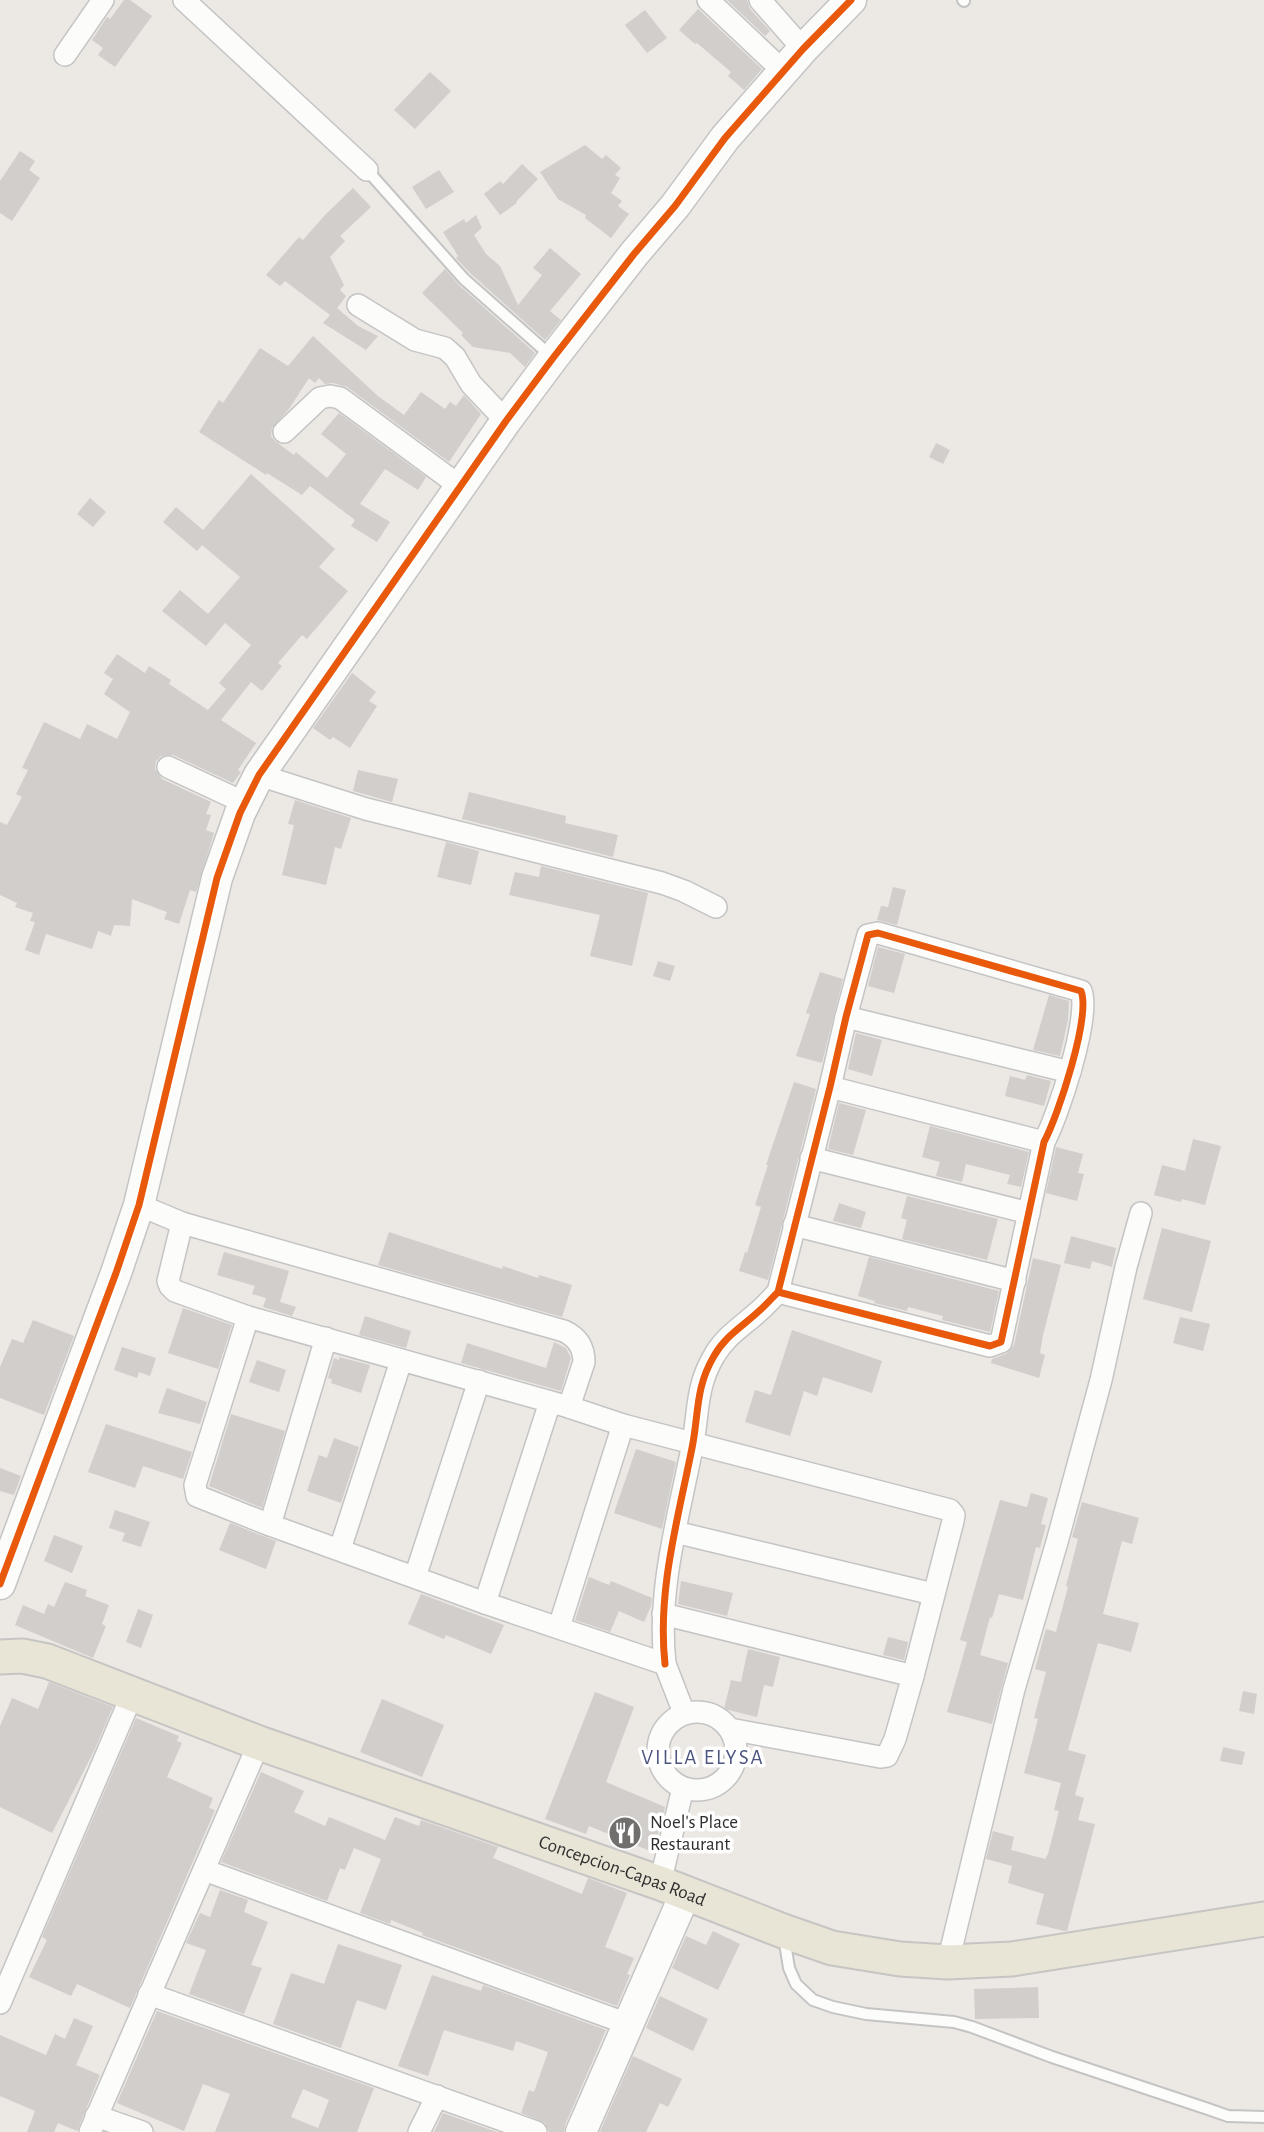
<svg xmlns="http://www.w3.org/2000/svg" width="1264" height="2132" font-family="'Alegreya Sans',sans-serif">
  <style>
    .building { fill: #d1cecb; fill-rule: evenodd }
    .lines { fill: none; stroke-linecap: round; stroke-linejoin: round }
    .lane-casing { stroke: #c5c4c5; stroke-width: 14 }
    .street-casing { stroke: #c5c4c5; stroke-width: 24 }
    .secondary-casing { stroke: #c5c4c5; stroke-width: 33 }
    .primary-casing { stroke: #c6c5c4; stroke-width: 37 }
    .lane { stroke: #fcfcfb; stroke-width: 10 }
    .street { stroke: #fcfcfb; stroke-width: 21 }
    .secondary { stroke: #fcfcfb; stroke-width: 30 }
    .primary { stroke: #e8e4d6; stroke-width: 33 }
    .cycleway-casing { stroke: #fff; stroke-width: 11 }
    .cycleway { stroke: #e8590c; stroke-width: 7 }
    .labels { text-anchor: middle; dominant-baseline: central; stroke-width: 7; stroke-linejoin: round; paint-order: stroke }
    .poi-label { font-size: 19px; fill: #2e2e2e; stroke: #fff; text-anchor: start }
    .street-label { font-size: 19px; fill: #2e2e2e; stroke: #fff }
    .neighbourhood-label { font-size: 21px; letter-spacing: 2px; fill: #4d5680; stroke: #fff }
  </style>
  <rect width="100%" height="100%" fill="#ece8e4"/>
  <!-- building -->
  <g class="building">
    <path d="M124,0H130L152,16L115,67L98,55L103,48L92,40L107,17L110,19Z"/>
    <path d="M727,0H747L750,9L770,31L765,36Z"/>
    <path d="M698,9L762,69L744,90L728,76L731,72L697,43L695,44L679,30Z"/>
    <path d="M645,10L667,38L647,53L625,25Z"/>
    <path d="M430,72L451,91L415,129L394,110Z"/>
    <path d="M585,145L602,159L606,155L621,168L615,175L620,178L611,193L622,201L618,206L629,214L611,238L585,218L586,215L558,199L540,172Z"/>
    <path d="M20,151L35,161L29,170L40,178L12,221L0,213V181Z"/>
    <path d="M522,164L538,179L516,202L517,203L500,215L484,194L500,181L503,184Z"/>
    <path d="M439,170L454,192L426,209L412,187Z"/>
    <path d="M353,188L371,207L340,236L345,241L330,257L344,285L340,290L346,296L337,308L358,326L378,336L366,350L323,323L330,315L285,281L280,286L266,275L299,237L303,240L325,215Z"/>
    <path d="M476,215L482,228L474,235L486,254L500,266L518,305L542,275L533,268L550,248L581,274L550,311L561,320L545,340L470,273L456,258L458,256L443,232L464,219L466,223Z"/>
    <path d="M445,269L459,285L535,353L525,367L510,353L473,347L461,335L463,333L422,293Z"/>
    <path d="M313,336L378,396L404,415L421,392L445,409L450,402L456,406L464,395L481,414L449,462L347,387L333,383L325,384L319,378L315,383L309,378L289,409L272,428L271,436L275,441L294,455L296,452L327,478L346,454L321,434L339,413L426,477L418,490L385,469L360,504L390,522L377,542L351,526L355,520L310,486L302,495L267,473L266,475L199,432L219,400L223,403L260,348L288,366Z"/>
    <path d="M936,443L950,450L943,464L929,457Z"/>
    <path d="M251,474L335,549L319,567L348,591L307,639L302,635L278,663L282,666L262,691L251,682L221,720L256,743L238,770L241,772L233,783L173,755L161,756L156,761L155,769L162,779L211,802L206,814L211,815L206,830L214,833L196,892L190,890L179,924L164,919L167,912L132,899L130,926L114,925L111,936L98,931L92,949L46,934L39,955L25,950L35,922L30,921L33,913L15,907L17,903L0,895V822L7,825L22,797L16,794L28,770L22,768L44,722L80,739L87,724L117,739L130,712L104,694L113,679L104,673L117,654L145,673L149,666L171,680L169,684L208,710L226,689L219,683L251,645L225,623L206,646L162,611L180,590L208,614L240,577L202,545L197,551L163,522L176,507L203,530Z"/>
    <path d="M90,498L106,512L93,527L77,514Z"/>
    <path d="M352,673L376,692L369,701L377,706L350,748L333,737L330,740L313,728Z"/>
    <path d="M358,770L398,779L392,802L353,791Z"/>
    <path d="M469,792L566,816L565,823L618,835L613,857L462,819Z"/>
    <path d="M295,800L351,818L341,849L335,847L326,885L282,875L294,825L288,824Z"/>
    <path d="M446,842L479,851L471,885L437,877Z"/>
    <path d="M541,866L648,893L632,966L590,956L600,915L509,895L515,872L539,877Z"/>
    <path d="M893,887L906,890L897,925L877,920L881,906L888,907Z"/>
    <path d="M878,947L905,954L894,993L868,986Z"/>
    <path d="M658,961L675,966L670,981L653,976Z"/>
    <path d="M820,972L843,979L822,1063L796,1056L810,1014L806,1013Z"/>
    <path d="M1049,995L1069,1001L1068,1020L1060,1056L1033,1050Z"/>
    <path d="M856,1033L882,1040L872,1076L848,1069Z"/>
    <path d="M1027,1075L1051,1081L1044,1106L1005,1096L1010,1076L1025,1080Z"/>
    <path d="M794,1082L816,1089L768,1280L739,1271L745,1252L747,1253L761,1207L755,1205L768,1165H766Z"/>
    <path d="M839,1103L866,1110L853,1155L828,1149Z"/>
    <path d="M930,1126L1029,1152L1021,1187L1007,1184L1010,1175L966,1164L962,1182L936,1176L940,1162L922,1157Z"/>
    <path d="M1193,1139L1221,1146L1205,1205L1182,1199L1181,1202L1154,1195L1162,1165L1185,1171Z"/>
    <path d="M1056,1147L1083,1154L1078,1173L1084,1174L1077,1201L1046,1193Z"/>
    <path d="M907,1196L998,1219L987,1260L902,1239L907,1220L901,1218Z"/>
    <path d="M839,1203L866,1212L861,1228L833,1221Z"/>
    <path d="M1162,1228L1211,1241L1192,1312L1143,1299Z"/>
    <path d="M389,1232L502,1269L503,1266L538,1278L539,1275L572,1285L562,1317L378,1265Z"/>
    <path d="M1071,1236L1116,1248L1112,1267L1092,1261L1090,1269L1064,1263Z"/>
    <path d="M224,1252L289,1271L280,1302L296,1307L292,1316L263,1307L266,1298L252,1294L255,1286L217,1275Z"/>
    <path d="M869,1257L999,1291L990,1332L942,1320L943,1316L908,1307L907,1311L874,1303L875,1301L858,1296Z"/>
    <path d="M1033,1258L1061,1265L1043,1335L1040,1353L1045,1355L1039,1378L991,1363L992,1359L1006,1354L1014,1345Z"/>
    <path d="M183,1308L232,1325L218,1369L168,1353Z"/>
    <path d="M365,1316L411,1331L406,1348L359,1335Z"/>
    <path d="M1180,1317L1210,1324L1203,1351L1173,1343Z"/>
    <path d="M33,1320L74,1336L44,1415L0,1398V1367L12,1339L23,1343Z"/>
    <path d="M792,1330L882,1361L872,1393L823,1377L817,1396L804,1391L790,1436L745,1422L755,1390L771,1395Z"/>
    <path d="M554,1342L566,1348L571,1358L561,1391L461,1363L467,1343L546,1368Z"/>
    <path d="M122,1347L156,1358L150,1376L139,1372L137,1378L114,1370Z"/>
    <path d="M339,1357L370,1365L361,1393L331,1383L332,1379L328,1378L334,1358L339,1360Z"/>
    <path d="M257,1360L286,1370L279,1392L249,1382Z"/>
    <path d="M167,1388L207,1402L200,1424L158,1413Z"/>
    <path d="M231,1414L285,1431L262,1508L209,1486Z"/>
    <path d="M106,1424L192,1452L183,1479L143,1466L135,1488L88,1472Z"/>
    <path d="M334,1438L359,1447L341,1503L307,1491L319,1455L327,1458Z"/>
    <path d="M636,1449L676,1462L662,1529L614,1513Z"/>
    <path d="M0,1468L21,1476L14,1495L0,1491Z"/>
    <path d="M1031,1493L1048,1498L1041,1524L1046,1525L1040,1548L1036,1547L1023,1600L999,1594L992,1618L990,1617L980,1655L1008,1663L992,1724L947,1712L967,1642L960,1640L1000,1500L1027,1507Z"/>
    <path d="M1082,1502L1139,1518L1132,1544L1122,1541L1103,1614L1139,1623L1131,1652L1098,1643L1068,1750L1086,1755L1075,1795L1084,1798L1078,1820L1095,1824L1067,1931H1064L1036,1924L1044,1894L1008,1883L1012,1866L986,1859L993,1831L1014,1837L1011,1850L1045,1859L1048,1854L1059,1811L1054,1810L1061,1783L1024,1773L1038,1719L1034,1718L1046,1672L1035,1669L1046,1629L1056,1632L1068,1587L1066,1586L1078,1539L1072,1537Z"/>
    <path d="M115,1510L150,1522L141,1547L122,1541L125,1533L109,1528Z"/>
    <path d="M230,1523L276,1541L266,1569L219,1550Z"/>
    <path d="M54,1535L83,1546L72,1573L44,1561Z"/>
    <path d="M589,1577L609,1585L611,1581L652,1598L651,1606L644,1622L619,1611L610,1632L575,1620Z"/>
    <path d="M681,1581L733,1593L727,1616L678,1604Z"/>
    <path d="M65,1582L87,1590L85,1596L109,1605L102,1624L106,1626L93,1658L15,1625L23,1605L44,1614L48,1604L54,1607Z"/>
    <path d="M421,1594L504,1625L491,1654L446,1635L444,1639L408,1624Z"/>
    <path d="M138,1609L153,1615L141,1648L126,1642Z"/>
    <path d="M888,1637L908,1642L904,1660L883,1655Z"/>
    <path d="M748,1649L780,1657L773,1687L764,1685L757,1717L724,1709L731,1680L741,1682Z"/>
    <path d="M49,1682L113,1707L94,1751L52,1833L0,1807V1726L12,1698L38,1709Z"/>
    <path d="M1243,1691L1257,1694L1254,1714L1239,1711Z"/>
    <path d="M595,1692L634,1707L606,1782L665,1807L660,1829L650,1851L589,1826L586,1834L545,1819Z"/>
    <path d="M382,1699L444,1725L422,1777L360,1752Z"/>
    <path d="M136,1718L179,1736L177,1741L182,1743L167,1777L213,1798L209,1808L215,1810L130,2008L77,1984L71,1996L29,1977L47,1940L42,1937Z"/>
    <path d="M1223,1747L1245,1752L1242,1765L1220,1761Z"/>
    <path d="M261,1772L304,1791L294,1812L325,1826L329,1817L385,1840L395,1817L419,1826L421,1820L498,1847L493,1858L582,1894L588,1878L627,1893L605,1947L634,1958L627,1974L630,1975L617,2006L422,1935L423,1933L391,1920L390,1924L360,1913L381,1859L354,1848L345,1870L340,1868L327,1901L221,1862Z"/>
    <path d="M220,1890L248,1900L244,1912L268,1922L251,1965L262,1968L244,2014L189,1994L206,1950L186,1943L200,1913L210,1917Z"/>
    <path d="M713,1931L740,1944L718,1990L672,1968L686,1936L706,1945Z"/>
    <path d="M338,1944L402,1965L386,2010L357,2000L341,2048L273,2024L291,1973L324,1984Z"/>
    <path d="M432,1975L481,1991L483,1985L606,2030L565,2125L564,2132H549L545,2123L521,2113L529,2090L534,2092L548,2052L516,2041L513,2051L444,2030L428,2076L398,2066Z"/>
    <path d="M1038,1987L1039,2018L975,2019L974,1989Z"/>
    <path d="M660,1996L708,2019L693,2051L646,2028Z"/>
    <path d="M157,2011L374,2088L357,2132H215L230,2094L203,2084L184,2131L117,2103ZM303,2089L329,2100L318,2128L291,2117Z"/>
    <path d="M74,2018L93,2026L76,2065L100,2075L77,2131L58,2123L54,2132H27L35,2111L0,2096V2035L46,2055L55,2034L65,2039Z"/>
    <path d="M633,2056L682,2079L668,2107L660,2103L646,2132H600Z"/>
    <path d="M443,2113L497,2132H434Z"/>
  </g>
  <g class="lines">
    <defs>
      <g id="lane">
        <path d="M963,0L964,1"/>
        <path d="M367,170L464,279L551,356"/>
        <path d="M784,1937L789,1968L796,1984L813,2000L833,2007L866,2014L954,2022L972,2027L1052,2057L1208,2109L1228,2116L1264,2117"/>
      </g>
      <g id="street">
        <path d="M184,0L367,170"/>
        <path d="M708,0L783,71"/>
        <path d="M760,0L803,49"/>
        <path d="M65,55L103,0"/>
        <path d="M358,305L415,340L445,348L455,357L471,384L506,421"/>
        <path d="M284,432L320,398L330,396L340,398L461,487"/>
        <path d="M168,767L245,803"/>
        <path d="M259,775L366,809L662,883L684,891L716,907"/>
        <path d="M846,1017L1070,1072"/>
        <path d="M830,1087L1044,1142"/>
        <path d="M811,1158L1029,1213"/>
        <path d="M139,1205L182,1223L564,1331C577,1337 584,1347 584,1362L569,1407"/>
        <path d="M182,1223L168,1281L170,1286L175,1291L248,1317L569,1407L623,1425L950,1510L954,1515L953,1521L913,1676L895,1739L887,1756L880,1757L730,1729"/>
        <path d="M794,1225L1015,1281"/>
        <path d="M248,1317L195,1485L197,1496L270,1525L485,1603L665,1664L684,1713"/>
        <path d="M270,1525L326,1338"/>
        <path d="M675,1532L933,1594"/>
        <path d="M340,1549L401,1361"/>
        <path d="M415,1577L479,1381"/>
        <path d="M485,1603L550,1402"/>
        <path d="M663,1614L913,1676"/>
        <path d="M559,1627L623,1425"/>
        <path d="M665,1664C657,1591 678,1519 692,1448C699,1414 695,1388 714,1356C725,1336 743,1326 759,1311C765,1306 771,1299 778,1292L830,1087L846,1017L868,935L878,933L1081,991C1091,1016 1058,1116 1044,1142L1001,1342L990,1346L778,1292"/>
        <circle cx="697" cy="1751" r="39"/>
        <path d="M204,1870L628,2024"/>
        <path d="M660,1883L683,1788"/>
        <path d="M948,1962L1014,1689L1057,1542L1101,1380L1126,1267L1141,1213"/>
        <path d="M149,1994L536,2132"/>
        <path d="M0,2003L132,1695"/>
        <path d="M96,2116L142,2132"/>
        <path d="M90,2132L259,1743"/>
        <path d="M419,2132L437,2096"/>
      </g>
      <g id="secondary">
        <path d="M0,1584L116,1273L139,1205L217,878L240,813L259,775L506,421L553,358L634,254L675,206L725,138L803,49L851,0"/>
        <path d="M581,2132L686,1892"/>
      </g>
      <g id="primary">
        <path id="s1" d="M0,1657L22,1656L47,1661L259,1743L660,1883L783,1931L832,1948L900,1959L948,1962L1012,1959L1264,1919"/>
      </g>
    </defs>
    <!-- lane casing -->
    <use href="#lane" class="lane-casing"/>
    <!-- street casing -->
    <use href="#street" class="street-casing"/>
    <!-- secondary casing -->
    <use href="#secondary" class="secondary-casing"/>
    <!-- primary casing -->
    <use href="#primary" class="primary-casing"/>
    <!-- lane -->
    <use href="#lane" class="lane"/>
    <!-- street -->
    <use href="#street" class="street"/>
    <!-- secondary -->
    <use href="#secondary" class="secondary"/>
    <!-- primary -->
    <use href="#primary" class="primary"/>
    <defs>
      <g id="cycleway">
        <path d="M0,1584L116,1273L139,1205L217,878L240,813L259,775L506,421L553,358L634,254L675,206L725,138L803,49L851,0"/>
        <path d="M665,1664C657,1591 678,1519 692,1448C699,1414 695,1388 714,1356C725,1336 743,1326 759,1311C765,1306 771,1299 778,1292L830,1087L846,1017L868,935L878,933L1081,991C1091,1016 1058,1116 1044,1142L1001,1342L990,1346L778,1292"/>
      </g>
    </defs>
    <!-- cycleway casing -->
    <use href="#cycleway" class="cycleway-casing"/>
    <!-- cycleway -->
    <use href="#cycleway" class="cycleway"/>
  </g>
  <!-- icons -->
  <defs>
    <symbol id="restaurant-disc" viewBox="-11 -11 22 22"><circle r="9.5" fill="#706f6e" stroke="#fff"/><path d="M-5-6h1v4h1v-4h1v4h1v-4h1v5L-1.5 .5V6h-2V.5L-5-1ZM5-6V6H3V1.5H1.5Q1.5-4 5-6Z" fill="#fff"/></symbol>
  </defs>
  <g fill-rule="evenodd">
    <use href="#restaurant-disc" x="606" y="1814" width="38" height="38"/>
  </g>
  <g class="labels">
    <!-- poi labels -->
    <g class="poi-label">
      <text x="650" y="1822">Noel's Place<tspan x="650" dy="22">Restaurant</tspan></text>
    </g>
    <!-- street labels -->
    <g class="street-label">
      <text stroke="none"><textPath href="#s1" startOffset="660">Concepcion-Capas Road</textPath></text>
    </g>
    <!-- neighbourhood labels -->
    <g class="neighbourhood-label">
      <text x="703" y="1757">VILLA ELYSA</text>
    </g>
  </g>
</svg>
